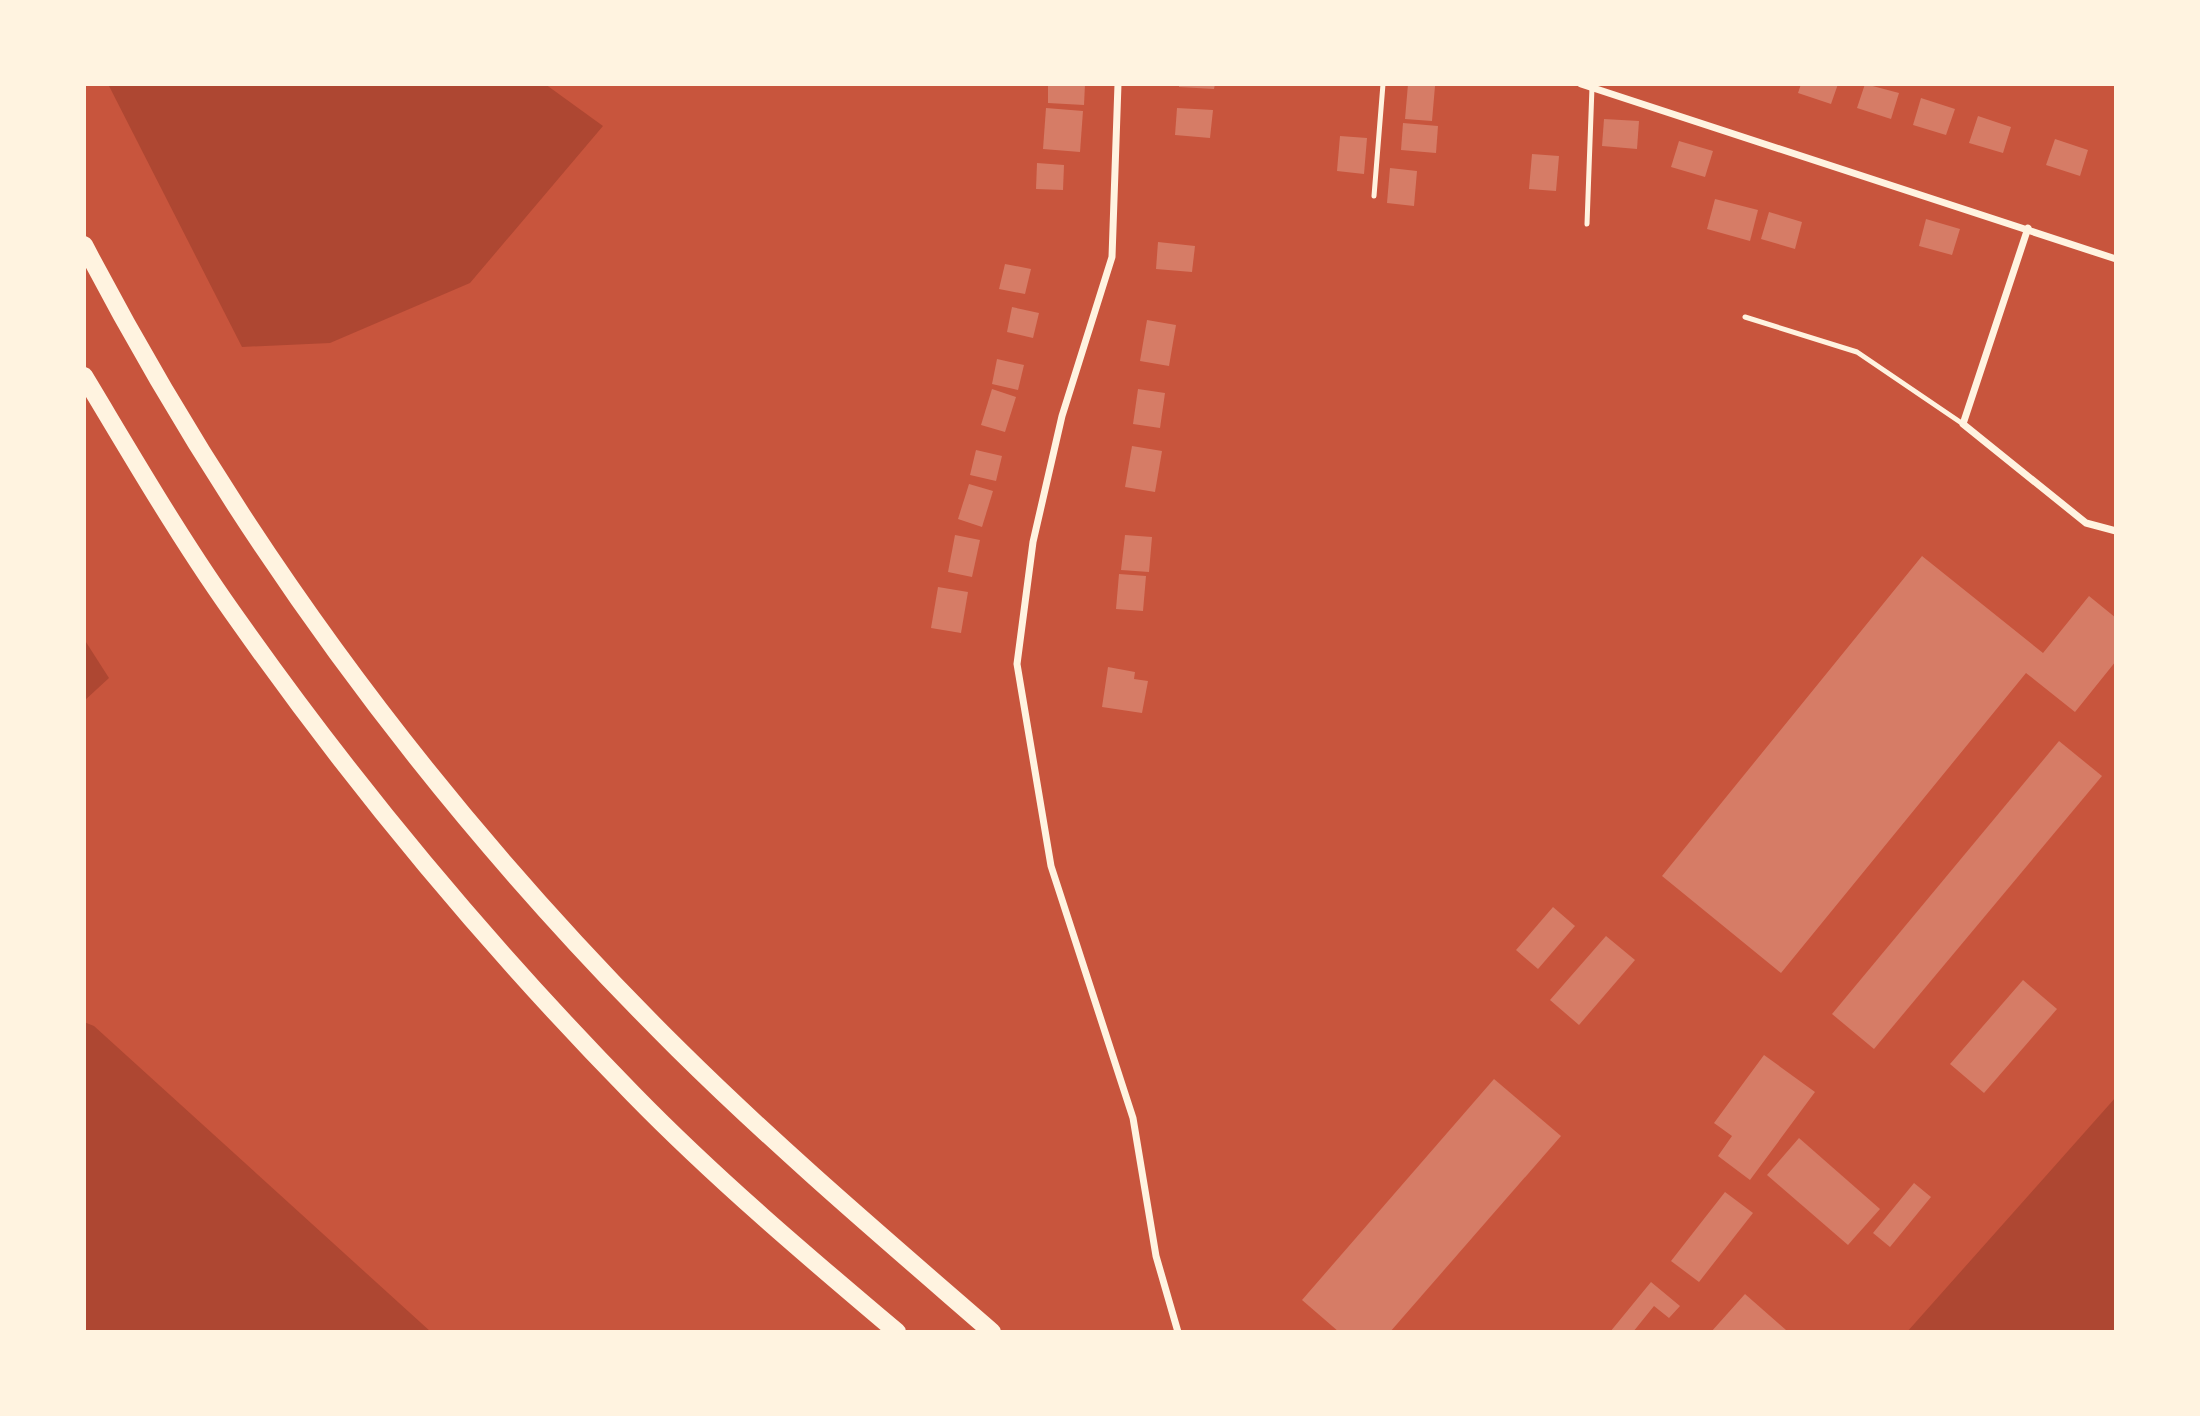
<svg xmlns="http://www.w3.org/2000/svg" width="2200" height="1416" font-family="Overpass,sans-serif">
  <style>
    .green { fill: #ae4732 }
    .building { fill: #d67c66 }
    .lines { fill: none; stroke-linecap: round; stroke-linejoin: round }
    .service { stroke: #fff3e0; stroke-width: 5 }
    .minor { stroke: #fff3e0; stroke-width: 7 }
    .primary { stroke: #fff3e0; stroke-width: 18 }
  </style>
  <rect width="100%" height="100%" fill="#c8553d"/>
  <!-- green -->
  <g class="green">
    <path d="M108,84H545L603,126L470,283L330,343L242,347Z"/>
    <path d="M84,639L109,678L84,701Z"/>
    <path d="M84,1022L94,1026L431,1332H84Z"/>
    <path d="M2116,1097V1332H1907Z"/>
  </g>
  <!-- building -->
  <g class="building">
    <path d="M1048,84H1085L1084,105L1048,103Z"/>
    <path d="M1179,84H1215L1214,89L1179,87Z"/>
    <path d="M1408,84L1435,86L1432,121L1405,119Z"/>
    <path d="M1801,84H1838L1831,104L1798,93Z"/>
    <path d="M1865,84L1899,93L1891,119L1857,108Z"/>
    <path d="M1921,98L1955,109L1946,135L1913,125Z"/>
    <path d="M1046,108L1083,111L1080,152L1043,149Z"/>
    <path d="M1177,108L1213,110L1210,138L1175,135Z"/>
    <path d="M1978,116L2011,127L2003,153L1969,143Z"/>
    <path d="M1604,119L1639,121L1637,149L1602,146Z"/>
    <path d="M1403,123L1438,126L1436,153L1401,150Z"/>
    <path d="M1340,136L1367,138L1364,174L1337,171Z"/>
    <path d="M2055,139L2088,150L2080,176L2046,165Z"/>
    <path d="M1679,141L1713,151L1705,177L1671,167Z"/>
    <path d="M1532,154L1559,156L1556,191L1529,189Z"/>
    <path d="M1037,163L1064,165L1063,190L1036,189Z"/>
    <path d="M1390,168L1417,171L1414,206L1387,203Z"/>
    <path d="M1715,199L1758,210L1750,241L1707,229Z"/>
    <path d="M1769,212L1802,222L1795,249L1761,239Z"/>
    <path d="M1926,219L1960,229L1952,255L1919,246Z"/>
    <path d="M1158,242L1195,246L1192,272L1156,269Z"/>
    <path d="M1005,264L1031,269L1025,294L999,289Z"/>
    <path d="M1012,307L1039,313L1033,338L1007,332Z"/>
    <path d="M1147,320L1176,325L1169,366L1140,361Z"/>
    <path d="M997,359L1024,365L1018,390L992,384Z"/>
    <path d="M992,389L1016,397L1005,432L981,425Z"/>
    <path d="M1138,389L1165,393L1160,428L1133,424Z"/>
    <path d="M1132,446L1162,451L1155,492L1125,487Z"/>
    <path d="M976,450L1002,456L996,481L970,475Z"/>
    <path d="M969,484L993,491L982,527L958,519Z"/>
    <path d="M955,535L980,540L972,577L948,572Z"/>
    <path d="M1125,535L1152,537L1149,572L1121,570Z"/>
    <path d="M1922,556L2043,653L2089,596L2116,618V661L2075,712L2026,673L1781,973L1662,876Z"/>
    <path d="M1119,574L1146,576L1143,611L1116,609Z"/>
    <path d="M938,587L968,592L961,633L931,628Z"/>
    <path d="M1108,667L1135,672L1134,679L1148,681L1142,713L1102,707Z"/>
    <path d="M2059,741L2102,776L1874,1049L1832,1014Z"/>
    <path d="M1553,907L1575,926L1538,969L1516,950Z"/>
    <path d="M1606,936L1635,960L1579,1025L1550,1000Z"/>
    <path d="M2023,980L2057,1009L1984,1093L1950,1064Z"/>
    <path d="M1764,1055L1815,1092L1750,1180L1718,1156L1732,1136L1714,1123Z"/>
    <path d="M1494,1079L1561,1136L1390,1332H1339L1302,1300Z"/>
    <path d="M1799,1138L1880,1209L1848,1245L1767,1175Z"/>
    <path d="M1914,1183L1931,1197L1890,1247L1873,1233Z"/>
    <path d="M1725,1192L1753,1213L1699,1282L1671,1261Z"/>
    <path d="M1651,1282L1680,1306L1669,1318L1654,1306L1633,1332H1610Z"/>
    <path d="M1745,1294L1786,1330L1784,1332H1711Z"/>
  </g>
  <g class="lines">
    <!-- service -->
    <g class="service">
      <path d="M1374,196L1383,84"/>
      <path d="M1587,224L1592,87"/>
      <path d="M1745,317L1857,352L1963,424"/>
    </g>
    <!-- minor -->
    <g class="minor">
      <path d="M1118,84L1112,257L1062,416L1033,542L1017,664L1051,866L1133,1118L1156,1256L1178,1332"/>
      <path d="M1581,84L2116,259"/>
      <path d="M2028,228L1963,424L2086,523L2116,531"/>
    </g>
    <!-- primary -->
    <g class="primary">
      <path d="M84,245C239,542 440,813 678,1049C778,1148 885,1239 992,1332"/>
      <path d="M84,376C134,459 183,544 240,623C358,790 490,948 633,1094C716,1179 807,1256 897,1332"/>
    </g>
  </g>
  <!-- border -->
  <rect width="2200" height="1416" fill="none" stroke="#fff3e0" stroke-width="172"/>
</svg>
